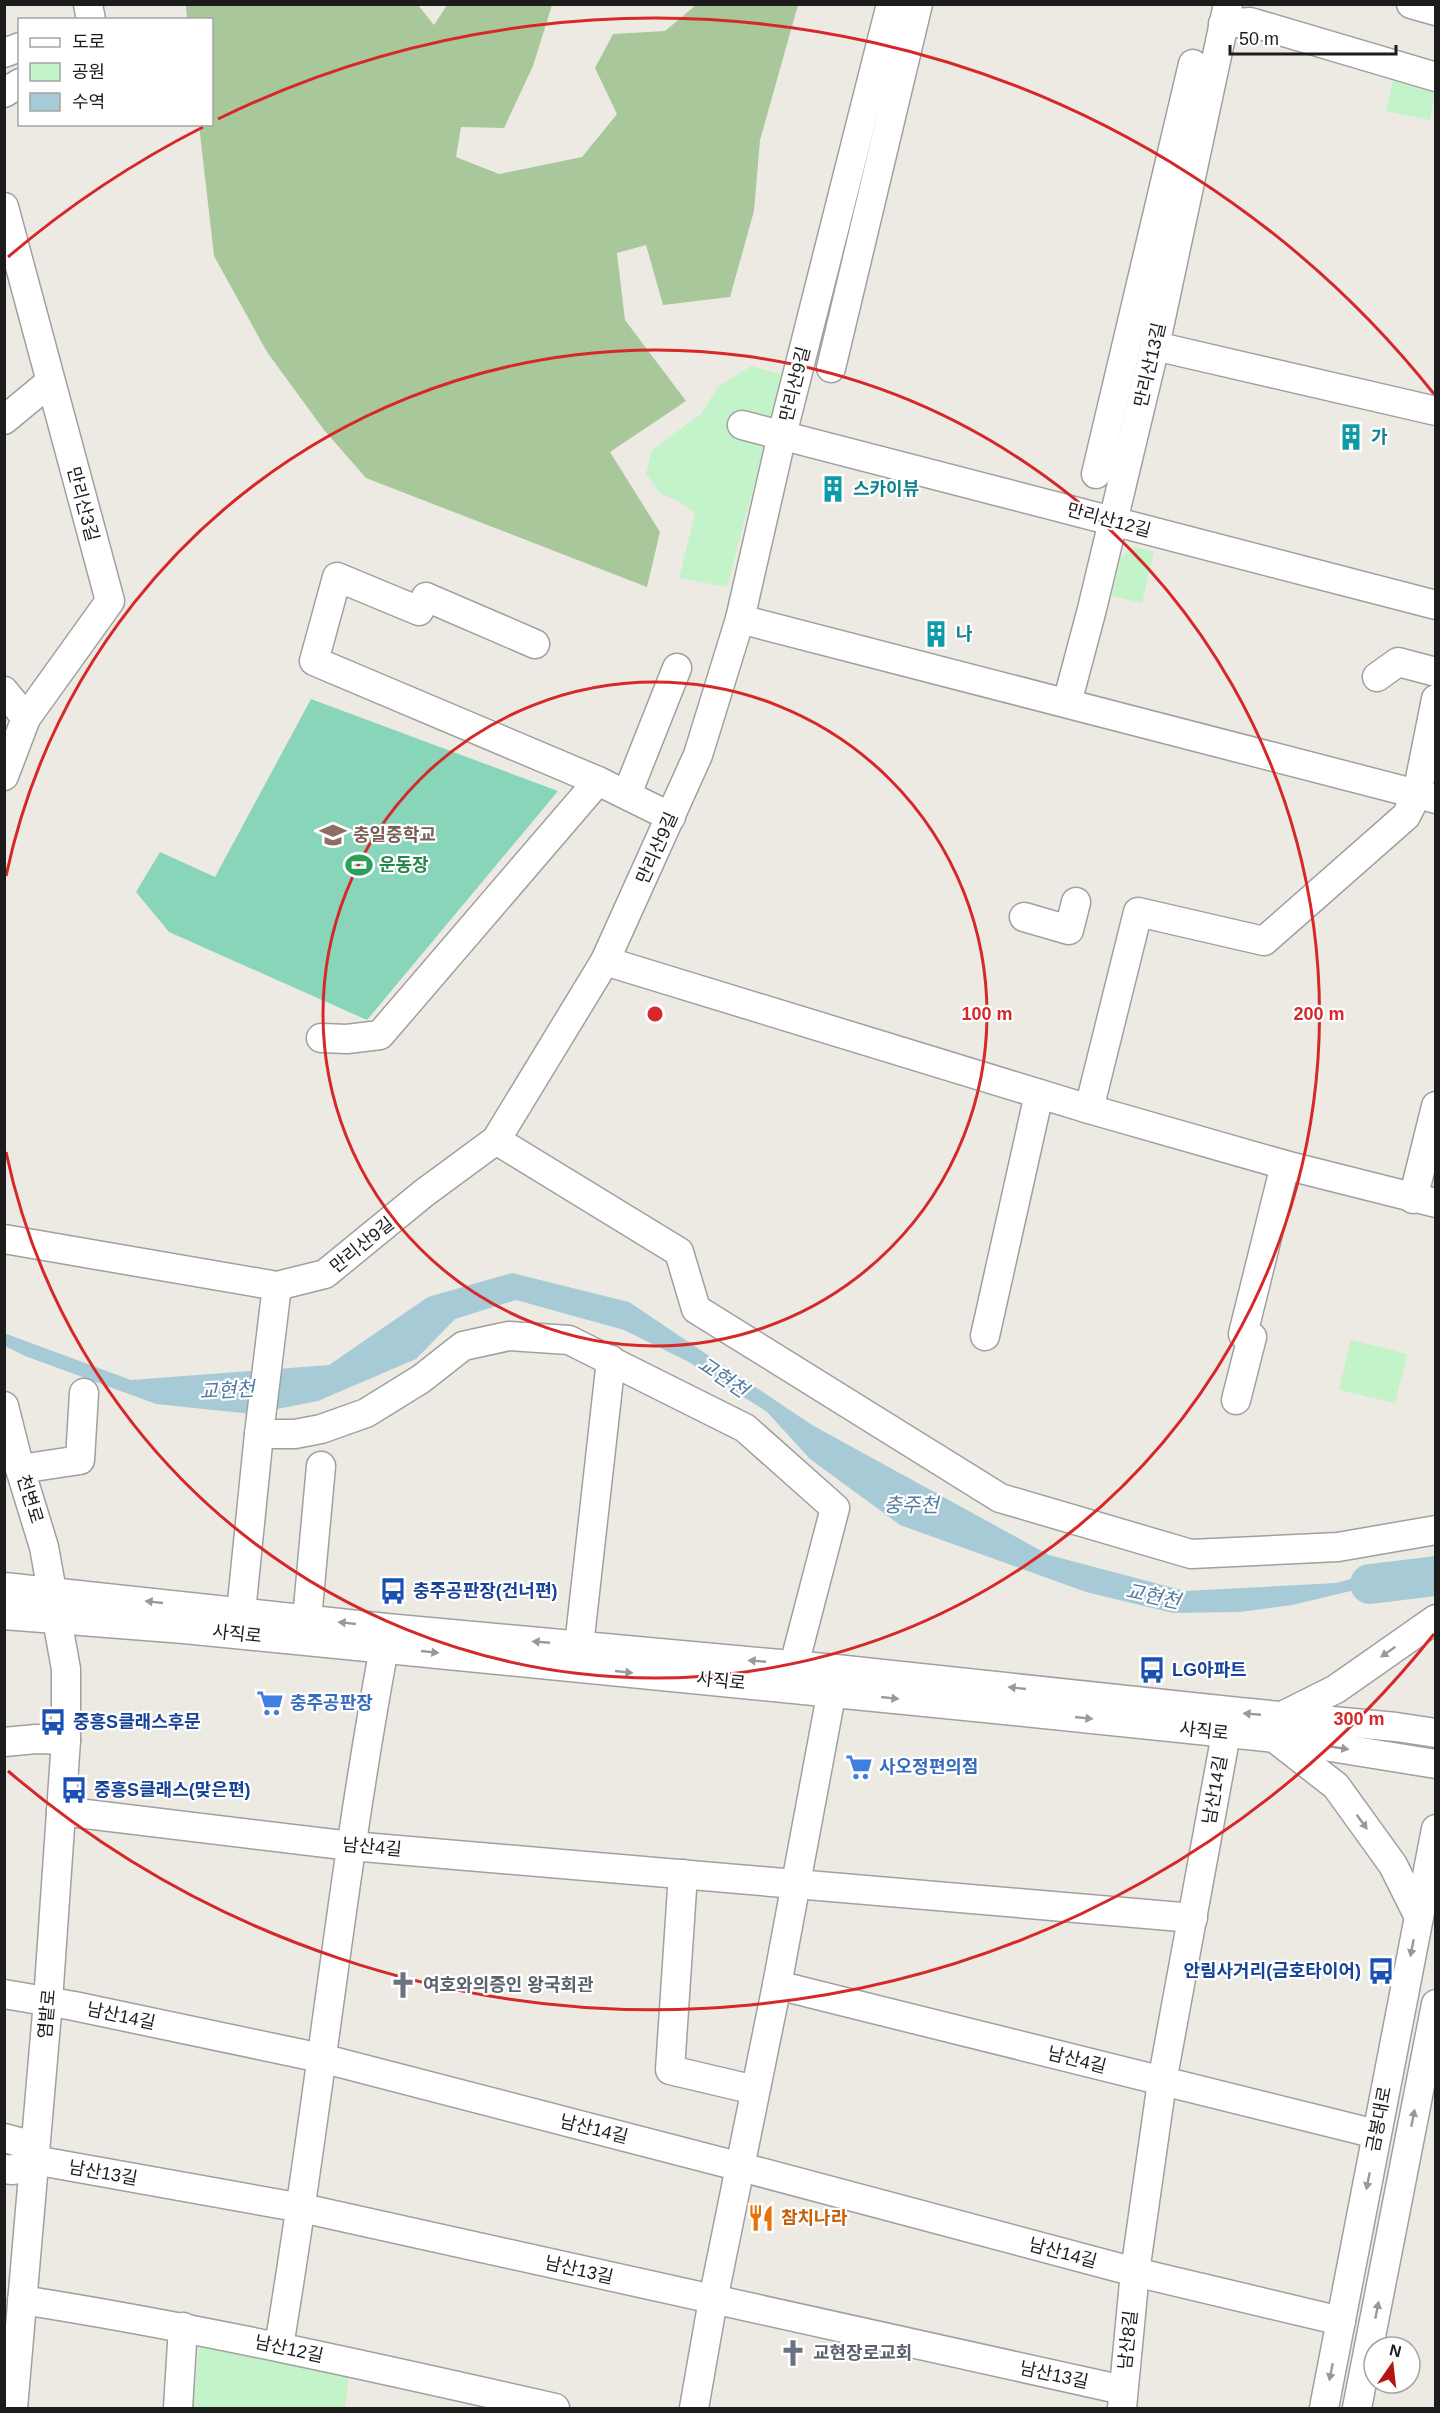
<svg xmlns="http://www.w3.org/2000/svg" width="1440" height="2413" font-family="Helvetica,'Noto Sans KR',sans-serif">
  <style>
    .forest { fill: #a8c89b }
    .park { fill: #c3f3c8 }
    .pitch { fill: #88d5b9 }
    .water { fill: #a7cbd6 }
    .lines { fill: none; stroke-linecap: round; stroke-linejoin: round }
    .river { stroke: #a7cbd6; stroke-width: 40 }
    .minor-casing { stroke: #a0a0a0; stroke-width: 31 }
    .minor { stroke: #fff; stroke-width: 28 }
    .oneway { fill: #999 }
    .ring { fill: none; stroke: #d62828; stroke-width: 3 }
    .labels { text-anchor: middle; dominant-baseline: central; stroke-width: 4.5; stroke-linejoin: round; paint-order: stroke }
    .street-label { font-size: 18px; fill: #1c1c1c; stroke: #fff }
    .culture-label { font-size: 18px; font-weight: bold; fill: #0d838f; stroke: #fff; text-anchor: start }
    .education-label { font-size: 18px; font-weight: bold; fill: #785e54; stroke: #fff; text-anchor: start }
    .leisure-label { font-size: 18px; font-weight: bold; fill: #27864d; stroke: #fff; text-anchor: start }
    .transit-label { font-size: 18px; font-weight: bold; fill: #164399; stroke: #fff; text-anchor: start }
    .shop-label { font-size: 18px; font-weight: bold; fill: #366cbe; stroke: #fff; text-anchor: start }
    .worship-label { font-size: 18px; font-weight: bold; fill: #5b616d; stroke: #fff; text-anchor: start }
    .food-label { font-size: 18px; font-weight: bold; fill: #c56008; stroke: #fff; text-anchor: start }
    .water-label { font-size: 20px; font-style: italic; fill: #5279a2; stroke: #fff }
    .centre { fill: #d62828; stroke: #fff; stroke-width: 3 }
    .ring-label { font-size: 18px; text-anchor: middle; font-weight: bold; fill: #d62828; stroke: #fff; stroke-width: 4.5; stroke-linejoin: round; paint-order: stroke }
  </style>
  <rect width="100%" height="100%" fill="#edeae3"/>
  <!-- forest -->
  <path class="forest" d="M186,5H418L434,25L447,5H552L533,66L504,128L461,127L456,157L499,174L582,157L617,114L595,68L613,34L665,31L696,5H798L760,140L754,211L730,297L663,305L646,245L617,253L625,320L686,401L610,452L660,532L647,587L366,478L324,430L267,352L214,256L199,125L212,124V20L187,19Z"/>
  <!-- park -->
  <g class="park">
    <path d="M1393,81L1435,91L1430,120L1386,111Z"/>
    <path d="M751,366L783,375L727,587L679,578L695,513L680,502L660,493L646,474L652,450L701,414L718,387Z"/>
    <path d="M1135,547L1154,552L1142,603L1112,596L1121,557Z"/>
    <path d="M1351,1340L1407,1354L1395,1403L1339,1390Z"/>
    <path d="M199,2347L349,2376L345,2408H193Z"/>
  </g>
  <!-- pitch -->
  <path class="pitch" d="M311,699L558,791L367,1020L169,932L136,892L160,852L215,877Z"/>
  <!-- water -->
  <path class="water" d="M512,1273L629,1302L812,1425L1049,1555L1185,1591L1336,1583L1435,1556V1562L1420,1583L1376,1585L1292,1605L1240,1612L1173,1613L1086,1592L900,1525L810,1459L767,1412L687,1361L624,1330L516,1300L455,1319L416,1359L318,1401L252,1414L156,1404L25,1356L5,1346L4,1333L131,1380L329,1365L428,1297Z"/>
  <g class="lines">
    <!-- river -->
    <path class="river" d="M1370,1584L1436,1576"/>
    <defs>
      <g id="minor">
        <path d="M88,4L91,20"/>
        <path d="M1411,4L1436,11"/>
        <path d="M1223,24L1250,22L1436,77"/>
        <path d="M4,53L20,47"/>
        <path d="M4,93L20,83"/>
        <path d="M4,207L110,601L26,718L4,776"/>
        <path d="M1155,346L1436,411"/>
        <path d="M831,368L918,4"/>
        <path d="M4,420L50,382"/>
        <path d="M742,425L1436,605"/>
        <path d="M1096,474L1193,64"/>
        <path d="M740,619L1436,799"/>
        <path d="M535,644L426,597L419,611L337,577L314,661L598,781"/>
        <path d="M1377,677L1398,662L1436,672"/>
        <path d="M4,691L26,718"/>
        <path d="M1067,703L1092,609L1155,346L1228,4"/>
        <path d="M627,794L677,668"/>
        <path d="M1024,917L1069,930L1076,902"/>
        <path d="M605,961L1089,1109L1285,1165L1436,1203"/>
        <path d="M321,1038L347,1039L380,1035L598,781L671,817"/>
        <path d="M1089,1109L1138,912L1264,941L1406,816L1417,794L1436,699"/>
        <path d="M496,1140L679,1252L696,1309L1000,1498L1191,1554L1338,1547L1436,1530"/>
        <path d="M1413,1199L1436,1106"/>
        <path d="M4,1239L277,1286L325,1274L424,1193L496,1140L605,961L698,755L740,619L782,435L891,4"/>
        <path d="M1243,1334L1285,1165"/>
        <path d="M985,1336L1039,1094"/>
        <path d="M1236,1400L1252,1337"/>
        <path d="M4,1406L20,1469L44,1547L66,1669V1740L48,2001L13,2408"/>
        <path d="M259,1434H295L321,1429L366,1413L421,1379L463,1346L509,1336L569,1340L745,1428L835,1508L794,1665"/>
        <path d="M20,1469L80,1460L84,1393"/>
        <path d="M4,1587L386,1628L836,1669L1239,1712L1396,1727L1436,1733"/>
        <path d="M241,1612L259,1434L277,1286"/>
        <path d="M4,1615L184,1629L965,1706L1275,1738L1436,1764"/>
        <path d="M307,1619L321,1466"/>
        <path d="M579,1646L611,1360"/>
        <path d="M1282,1716L1336,1689L1436,1619"/>
        <path d="M1277,1740L1336,1786L1393,1865L1419,1917"/>
        <path d="M4,1742L36,1739L66,1740"/>
        <path d="M61,1811L351,1846L1193,1918"/>
        <path d="M683,1874L670,2070L755,2090"/>
        <path d="M777,1985L1376,2134"/>
        <path d="M4,1994L74,2006L321,2058L741,2167L1135,2272L1341,2321"/>
        <path d="M4,2138L35,2146"/>
        <path d="M4,2169L13,2170L34,2160L302,2208L1123,2390"/>
        <path d="M22,2300C201,2328 378,2368 555,2408"/>
        <path d="M279,2346C318,2114 341,1880 384,1648"/>
        <path d="M178,2408L183,2327"/>
        <path d="M694,2408L713,2300L777,1985L835,1674"/>
        <path d="M1122,2408L1135,2272L1162,2082L1226,1734"/>
        <path d="M1324,2408L1436,1829"/>
        <path d="M1357,2408L1436,2004"/>
      </g>
    </defs>
    <!-- minor casing -->
    <use href="#minor" class="minor-casing"/>
    <!-- minor -->
    <use href="#minor" class="minor"/>
  </g>
  <!-- one-way arrows -->
  <defs><path id="oneway-solid" d="M-6-.8H1V-3.2L6.5 0L1 3.2V.8H-6Z" transform="scale(1.5)"/></defs>
  <g class="oneway">
    <use href="#oneway-solid" transform="translate(154 1602) rotate(-174)"/>
    <use href="#oneway-solid" transform="translate(347 1623) rotate(-174)"/>
    <use href="#oneway-solid" transform="translate(541 1642) rotate(-175)"/>
    <use href="#oneway-solid" transform="translate(430 1652) rotate(6)"/>
    <use href="#oneway-solid" transform="translate(1388 1652) rotate(145)"/>
    <use href="#oneway-solid" transform="translate(757 1661) rotate(-175)"/>
    <use href="#oneway-solid" transform="translate(624 1672) rotate(6)"/>
    <use href="#oneway-solid" transform="translate(1017 1688) rotate(-174)"/>
    <use href="#oneway-solid" transform="translate(890 1698) rotate(6)"/>
    <use href="#oneway-solid" transform="translate(1252 1714) rotate(-175)"/>
    <use href="#oneway-solid" transform="translate(1084 1718) rotate(6)"/>
    <use href="#oneway-solid" transform="translate(1340 1748) rotate(9)"/>
    <use href="#oneway-solid" transform="translate(1362 1822) rotate(54)"/>
    <use href="#oneway-solid" transform="translate(1412 1948) rotate(101)"/>
    <use href="#oneway-solid" transform="translate(1413 2118) rotate(-79)"/>
    <use href="#oneway-solid" transform="translate(1368 2181) rotate(101)"/>
    <use href="#oneway-solid" transform="translate(1377 2310) rotate(-79)"/>
    <use href="#oneway-solid" transform="translate(1331 2372) rotate(101)"/>
  </g>
  <!-- distance rings -->
  <g class="ring">
    <circle cx="655" cy="1014" r="332"/>
    <path d="M6 876A664 664 0 1 1 6 1152"/>
    <path d="M1434 1634A996 996 0 0 1 8 1771M8 257A996 996 0 0 1 203 127M218 119A996 996 0 0 1 1434 394"/>
  </g>
  <!-- icons -->
  <defs>
    <symbol id="building-bare" viewBox="-9 -9 18 18"><path d="M-4-6H4V6H1V3H-1V6H-4ZM-2.5-4.3h1.7v1.8h-1.7ZM.8-4.3h1.7v1.8H.8ZM-2.5-1h1.7V.8h-1.7ZM.8-1h1.7V.8H.8Z" fill="#0f9aa8" stroke="#fff" stroke-width="2.5" paint-order="stroke"/></symbol>
    <symbol id="school-bare" viewBox="-9 -9 18 18"><path d="M0-5L7-2L0 1L-7-2ZM-4 1L0 2.5L4 1V4Q0 6-4 4Z" fill="#8d6e63" stroke="#fff" stroke-width="2.5" paint-order="stroke"/></symbol>
    <symbol id="stadium-bare" viewBox="-9 -9 18 18"><path d="M0-5a6.5 5 0 1 0 0 10a6.5 5 0 1 0 0-10ZM-3.5-1.8h7v3.6h-7Z" fill="#2e9e5b" stroke="#fff" stroke-width="2.5" paint-order="stroke"/></symbol>
    <symbol id="bus-bare" viewBox="-9 -9 18 18"><path d="M-5-6H5V4H4V6H2V4H-2V6H-4V4H-5ZM-3.5-4V0h7V-4ZM-3.5 1.2v1.5H-2V1.2ZM2 1.2v1.5H3.5V1.2Z" fill="#1a4fb4" stroke="#fff" stroke-width="2.5" paint-order="stroke"/></symbol>
    <symbol id="supermarket-bare" viewBox="-9 -9 18 18"><path d="M-6-5.5h2.5l.6 2H6L4.5 2H-2.5L-4.4-4H-6ZM-1.5 3.2a1.3 1.3 0 1 0 .1 0ZM3 3.2a1.3 1.3 0 1 0 .1 0Z" fill="#3f7fe0" stroke="#fff" stroke-width="2.5" paint-order="stroke"/></symbol>
    <symbol id="church-bare" viewBox="-9 -9 18 18"><path d="M-1.2-6h2.4v3.5h3.3v2.4h-3.3V6h-2.4V-.1h-3.3v-2.4h3.3Z" fill="#6b7280" stroke="#fff" stroke-width="2.5" paint-order="stroke"/></symbol>
    <symbol id="restaurant-bare" viewBox="-9 -9 18 18"><path d="M-5-6h1v4h1v-4h1v4h1v-4h1v5L-1.5 .5V6h-2V.5L-5-1ZM5-6V6H3V1.5H1.5Q1.5-4 5-6Z" fill="#e8710a" stroke="#fff" stroke-width="2.5" paint-order="stroke"/></symbol>
  </defs>
  <g fill-rule="evenodd">
    <use href="#building-bare" x="1332" y="418" width="38" height="38"/>
    <use href="#building-bare" x="814" y="470" width="38" height="38"/>
    <use href="#building-bare" x="917" y="615" width="38" height="38"/>
    <use href="#school-bare" x="314" y="816" width="38" height="38"/>
    <use href="#stadium-bare" x="340" y="846" width="38" height="38"/>
    <use href="#bus-bare" x="374" y="1572" width="38" height="38"/>
    <use href="#bus-bare" x="1133" y="1651" width="38" height="38"/>
    <use href="#supermarket-bare" x="251" y="1684" width="38" height="38"/>
    <use href="#bus-bare" x="34" y="1703" width="38" height="38"/>
    <use href="#supermarket-bare" x="840" y="1748" width="38" height="38"/>
    <use href="#bus-bare" x="55" y="1771" width="38" height="38"/>
    <use href="#bus-bare" x="1362" y="1952" width="38" height="38"/>
    <use href="#church-bare" x="384" y="1966" width="38" height="38"/>
    <use href="#restaurant-bare" x="742" y="2199" width="38" height="38"/>
    <use href="#church-bare" x="774" y="2334" width="38" height="38"/>
  </g>
  <g class="labels">
    <!-- street labels -->
    <g class="street-label">
      <text transform="translate(1150 365) rotate(-77)">만리산13길</text>
      <text transform="translate(795 384) rotate(-76)">만리산9길</text>
      <text transform="translate(83 504) rotate(75)">만리산3길</text>
      <text transform="translate(1109 520) rotate(15)">만리산12길</text>
      <text transform="translate(657 848) rotate(-66)">만리산9길</text>
      <text transform="translate(362 1245) rotate(-39)">만리산9길</text>
      <text transform="translate(30 1499) rotate(73)">천변로</text>
      <text transform="translate(237 1634) rotate(6)">사직로</text>
      <text transform="translate(721 1681) rotate(6)">사직로</text>
      <text transform="translate(1204 1731) rotate(6)">사직로</text>
      <text transform="translate(1215 1790) rotate(-80)">남산14길</text>
      <text transform="translate(372 1847) rotate(5)">남산4길</text>
      <text transform="translate(47 2014) rotate(-85)">염밭로</text>
      <text transform="translate(121 2016) rotate(12)">남산14길</text>
      <text transform="translate(1077 2060) rotate(14)">남산4길</text>
      <text transform="translate(1379 2119) rotate(-79)">금봉대로</text>
      <text transform="translate(594 2129) rotate(14)">남산14길</text>
      <text transform="translate(103 2173) rotate(10)">남산13길</text>
      <text transform="translate(1063 2253) rotate(15)">남산14길</text>
      <text transform="translate(579 2270) rotate(13)">남산13길</text>
      <text transform="translate(1128 2340) rotate(-84)">남산8길</text>
      <text transform="translate(289 2349) rotate(12)">남산12길</text>
      <text transform="translate(1054 2375) rotate(12)">남산13길</text>
    </g>
    <!-- culture labels -->
    <g class="culture-label">
      <text x="1371" y="437">가</text>
      <text x="853" y="489">스카이뷰</text>
      <text x="956" y="634">나</text>
    </g>
    <!-- education labels -->
    <g class="education-label">
      <text x="353" y="835">충일중학교</text>
    </g>
    <!-- leisure labels -->
    <g class="leisure-label">
      <text x="379" y="865">운동장</text>
    </g>
    <!-- transit labels -->
    <g class="transit-label">
      <text x="413" y="1591">충주공판장(건너편)</text>
      <text x="1172" y="1670">LG아파트</text>
      <text x="73" y="1722">중흥S클래스후문</text>
      <text x="94" y="1790">중흥S클래스(맞은편)</text>
      <text x="1361" y="1971" text-anchor="end">안림사거리(금호타이어)</text>
    </g>
    <!-- shop labels -->
    <g class="shop-label">
      <text x="290" y="1703">충주공판장</text>
      <text x="879" y="1767">사오정편의점</text>
    </g>
    <!-- worship labels -->
    <g class="worship-label">
      <text x="423" y="1985">여호와의증인 왕국회관</text>
      <text x="813" y="2353">교현장로교회</text>
    </g>
    <!-- food labels -->
    <g class="food-label">
      <text x="781" y="2218">참치나라</text>
    </g>
    <!-- water labels -->
    <g class="water-label">
      <text transform="translate(723 1377) rotate(34)">교현천</text>
      <text transform="translate(227 1390) rotate(-3)">교현천</text>
      <text x="911" y="1505">충주천</text>
      <text transform="translate(1153 1596) rotate(12)">교현천</text>
    </g>
  </g>
  <circle cx="655" cy="1014" r="9" class="centre"/>
  <g class="ring-label">
    <text x="987" y="1020">100 m</text>
    <text x="1319" y="1020">200 m</text>
    <text x="1359" y="1725">300 m</text>
  </g>
  <!-- border -->
  <rect width="1440" height="2413" fill="none" stroke="#1c1c1c" stroke-width="12"/>
  <!-- legend -->
  <rect x="18" y="18" width="195" height="108" fill="#ffffff" stroke="#a4a4a4" stroke-width="1.5"/>
  <rect x="30" y="38" width="30" height="9" fill="#ffffff" stroke="#a4a4a4" stroke-width="1.5"/>
  <text x="72" y="48" font-size="18" fill="#1c1c1c">도로</text>
  <rect x="30" y="63" width="30" height="18" fill="#c3f3c8" stroke="#a4a4a4" stroke-width="1.5"/>
  <text x="72" y="78" font-size="18" fill="#1c1c1c">공원</text>
  <rect x="30" y="93" width="30" height="18" fill="#a7cbd6" stroke="#a4a4a4" stroke-width="1.5"/>
  <text x="72" y="108" font-size="18" fill="#1c1c1c">수역</text>
  <!-- north arrow -->
  <g transform="translate(1392 2365) rotate(14)"><circle r="28" fill="#ffffff" stroke="#a4a4a4" stroke-width="1.5"/>
  <path d="M0-4.5L10 22L0 15L-10 22Z" fill="#b51613"/>
  <text y="-9" font-size="16" font-weight="bold" text-anchor="middle" fill="#1c1c1c">N</text>
  </g>
  <!-- scale -->
  <path d="M1230 45v9h166v-9" fill="none" stroke="#1c1c1c" stroke-width="3"/>
  <text x="1239" y="45" font-size="18" fill="#1c1c1c" stroke="#ffffff" stroke-width="4.5" paint-order="stroke">50 m</text>
</svg>
